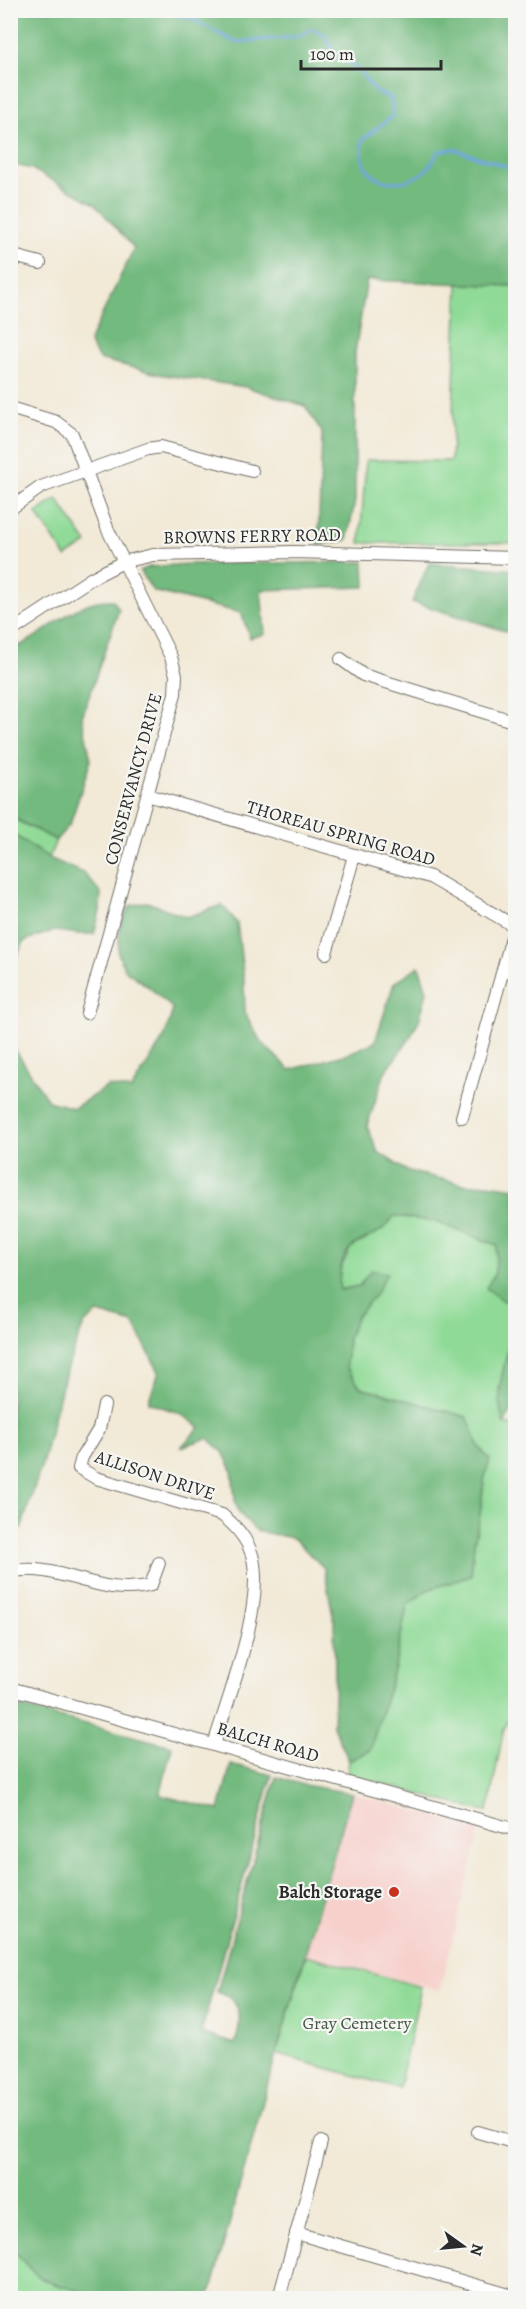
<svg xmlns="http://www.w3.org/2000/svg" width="526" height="2309" font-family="Alegreya,serif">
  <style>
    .built { fill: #f7d0cc }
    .green { fill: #8fda96; stroke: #5d8260; stroke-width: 1.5 }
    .forest { fill: #73ba7f; stroke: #4f7255; stroke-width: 1.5 }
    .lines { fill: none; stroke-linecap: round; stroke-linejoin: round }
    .stream { stroke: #72a7df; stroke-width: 3 }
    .minor-casing { stroke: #716e67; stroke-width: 14 }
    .minor { stroke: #fff; stroke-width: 12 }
    .poi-dot { fill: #c8321e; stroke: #f6f6f2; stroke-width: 2 }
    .labels { text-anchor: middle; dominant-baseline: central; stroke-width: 4.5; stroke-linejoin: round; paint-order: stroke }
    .street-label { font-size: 18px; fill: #2b2b2b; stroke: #f6f6f2 }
    .poi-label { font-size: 18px; font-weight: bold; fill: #2b2b2b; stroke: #f6f6f2; text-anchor: end }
    .park-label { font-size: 18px; fill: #445746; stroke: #f6f6f2 }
  </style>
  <rect width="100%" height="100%" fill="#f6f6f2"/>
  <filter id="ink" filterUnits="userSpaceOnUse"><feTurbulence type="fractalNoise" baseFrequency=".0167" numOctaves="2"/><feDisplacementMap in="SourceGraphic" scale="12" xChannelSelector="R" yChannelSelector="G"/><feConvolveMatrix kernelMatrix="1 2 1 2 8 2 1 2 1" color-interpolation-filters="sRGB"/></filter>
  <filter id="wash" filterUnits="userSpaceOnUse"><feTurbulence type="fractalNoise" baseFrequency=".008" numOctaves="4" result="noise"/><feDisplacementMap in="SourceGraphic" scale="24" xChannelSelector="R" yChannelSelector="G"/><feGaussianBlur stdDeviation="1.35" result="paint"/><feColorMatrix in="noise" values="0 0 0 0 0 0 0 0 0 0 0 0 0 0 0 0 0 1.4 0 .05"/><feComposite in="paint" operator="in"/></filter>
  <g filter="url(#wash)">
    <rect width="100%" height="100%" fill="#f2e9d6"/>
    <!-- built -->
    <path class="built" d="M352,1793L480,1829L440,1990L306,1955Z"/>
    <!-- green -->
    <g class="green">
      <path d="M458,284L515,286V543H360L366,460L451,461Z"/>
      <path d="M57,499L87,543L66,557L36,513Z"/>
      <path d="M10,817L56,840L49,858L11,833Z"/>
      <path d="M394,1216L433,1221L497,1245L495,1273L504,1301L515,1298V1326L499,1388L504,1424L515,1426V1450L513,1461L516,1464V1696L503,1733L488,1811L469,1808L347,1774L349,1761L370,1750L394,1671L407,1605L427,1590L471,1576L474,1543L480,1515L484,1480L490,1459C471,1442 478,1436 466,1417L360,1387L346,1367L348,1337L357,1316L376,1294L359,1286L339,1290L338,1274L351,1247L365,1240Z"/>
      <path d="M306,1955L421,1987L399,2088L276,2054Z"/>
      <path d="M10,2243C15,2253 33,2274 43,2279C59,2288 78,2287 93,2298H11Z"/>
    </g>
    <!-- forest -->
    <g class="forest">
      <path d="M508,11L516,14L515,286L367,280L355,352V501L347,540L318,545L322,432L305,406L246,387L158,374L99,359L89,342L134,248L95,204L32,169L11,164V11Z"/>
      <path d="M364,562L365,587L261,590L265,634L250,638L241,613L153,591L140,571L149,567L189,564Z"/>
      <path d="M429,563L515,570V634L412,602Z"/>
      <path d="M113,600L119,609L82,717L91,760L70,824L56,840L11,817V649C41,639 63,611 94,602C99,600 107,600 113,600Z"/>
      <path d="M11,833L49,858L84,873L101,893L100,911L94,934H79L54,931L24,941L11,970Z"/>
      <path d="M147,902L187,917L222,905L237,923L244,981L245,1013L261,1042L290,1070L347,1054L375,1042L394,983L419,966L427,991L420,1018L410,1038L385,1072L367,1126L378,1152L407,1171L468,1185L488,1184L515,1188V1298L504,1301L486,1288L495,1273L497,1245L433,1221L394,1216C378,1239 370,1233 352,1247C341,1255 338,1277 340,1290L359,1286L371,1270L387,1273L376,1294L357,1316L348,1337L346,1367L360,1387L467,1417C478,1437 471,1442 490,1459L484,1480L480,1515L474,1543L471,1576L427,1590L407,1605L394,1671L370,1750L349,1761L333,1726L335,1673L334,1621L324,1568L293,1538L257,1531L239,1513L235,1500L232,1470L223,1452L208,1438L181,1447L200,1427L179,1413L148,1402L159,1372L133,1323L98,1313L84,1324L66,1371L43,1461L21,1529L11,1521V1043L48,1101L74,1108L108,1086L131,1090L165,1036L173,1009L150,988L125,970L118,953L120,926L130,906Z"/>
      <path d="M515,1326V1390L513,1407L504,1424C492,1392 507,1357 515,1326Z"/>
      <path d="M20,1707L172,1746L160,1795L219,1810L231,1764L272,1775L201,2033L235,2044C242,2021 244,2000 217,1992L276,1777L304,1785L352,1793L276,2054L209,2298H93C78,2287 59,2288 43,2279C33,2274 15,2253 11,2243L10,1739Z"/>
    </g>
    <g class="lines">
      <!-- stream -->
      <path class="stream" d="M147,10L190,18L235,42L295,37L313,29L324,34L337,58L355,66L376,92L391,98L393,116L362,140C362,147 361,157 364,164C376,187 407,187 426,170C431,166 435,157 439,151L454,149L516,170"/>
    </g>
  </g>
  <g filter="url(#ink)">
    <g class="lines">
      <defs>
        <g id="minor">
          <path d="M10,255L40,263"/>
          <path d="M10,408L56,422L72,434L108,530L171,657L176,675L175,694L87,1013"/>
          <path d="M10,509L41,487L148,449L161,447L252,471"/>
          <path d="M10,632L92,578L123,562L153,555L294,552L516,558"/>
          <path d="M341,659L363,675L516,722"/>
          <path d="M147,795L430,877L516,927"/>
          <path d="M326,953L354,856"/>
          <path d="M462,1117L516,923"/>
          <path d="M104,1405L99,1429L82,1457L79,1468L96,1478L222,1515C236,1526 247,1538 252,1555C266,1601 228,1698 214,1745"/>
          <path d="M10,1572C56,1560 99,1599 151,1585L159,1563"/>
          <path d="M10,1688L516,1830"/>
          <path d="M478,2132L516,2143"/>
          <path d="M296,2233L516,2297"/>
          <path d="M279,2298L321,2142"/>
        </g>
      </defs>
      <!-- minor casing -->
      <use href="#minor" class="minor-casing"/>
      <!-- minor -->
      <use href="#minor" class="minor"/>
    </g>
  </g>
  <!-- markers -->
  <circle class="poi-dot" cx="394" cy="1892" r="6"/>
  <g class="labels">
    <!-- street labels -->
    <g class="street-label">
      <text transform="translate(252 536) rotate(-1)">BROWNS FERRY ROAD</text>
      <text transform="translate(133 779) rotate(-75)">CONSERVANCY DRIVE</text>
      <text transform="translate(341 833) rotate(16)">THOREAU SPRING ROAD</text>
      <text transform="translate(155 1475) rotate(18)">ALLISON DRIVE</text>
      <text transform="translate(268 1742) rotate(16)">BALCH ROAD</text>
    </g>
    <!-- poi labels -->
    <g class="poi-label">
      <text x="382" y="1892">Balch Storage</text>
    </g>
    <!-- park labels -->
    <g class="park-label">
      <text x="357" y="2023">Gray Cemetery</text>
    </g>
  </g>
  <!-- margin -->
  <rect width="526" height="2309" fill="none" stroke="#f6f6f2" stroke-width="36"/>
  <!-- north arrow -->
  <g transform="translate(463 2246) rotate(105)" stroke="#f6f6f2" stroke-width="4.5" paint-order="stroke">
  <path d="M0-4.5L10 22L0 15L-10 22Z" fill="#2b2b2b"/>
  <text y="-9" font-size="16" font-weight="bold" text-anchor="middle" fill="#2b2b2b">N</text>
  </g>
  <!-- scale -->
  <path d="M301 60v9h140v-9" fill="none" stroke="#2b2b2b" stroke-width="3"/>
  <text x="310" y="60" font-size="18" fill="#2b2b2b" stroke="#f6f6f2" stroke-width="4.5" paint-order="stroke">100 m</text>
</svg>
